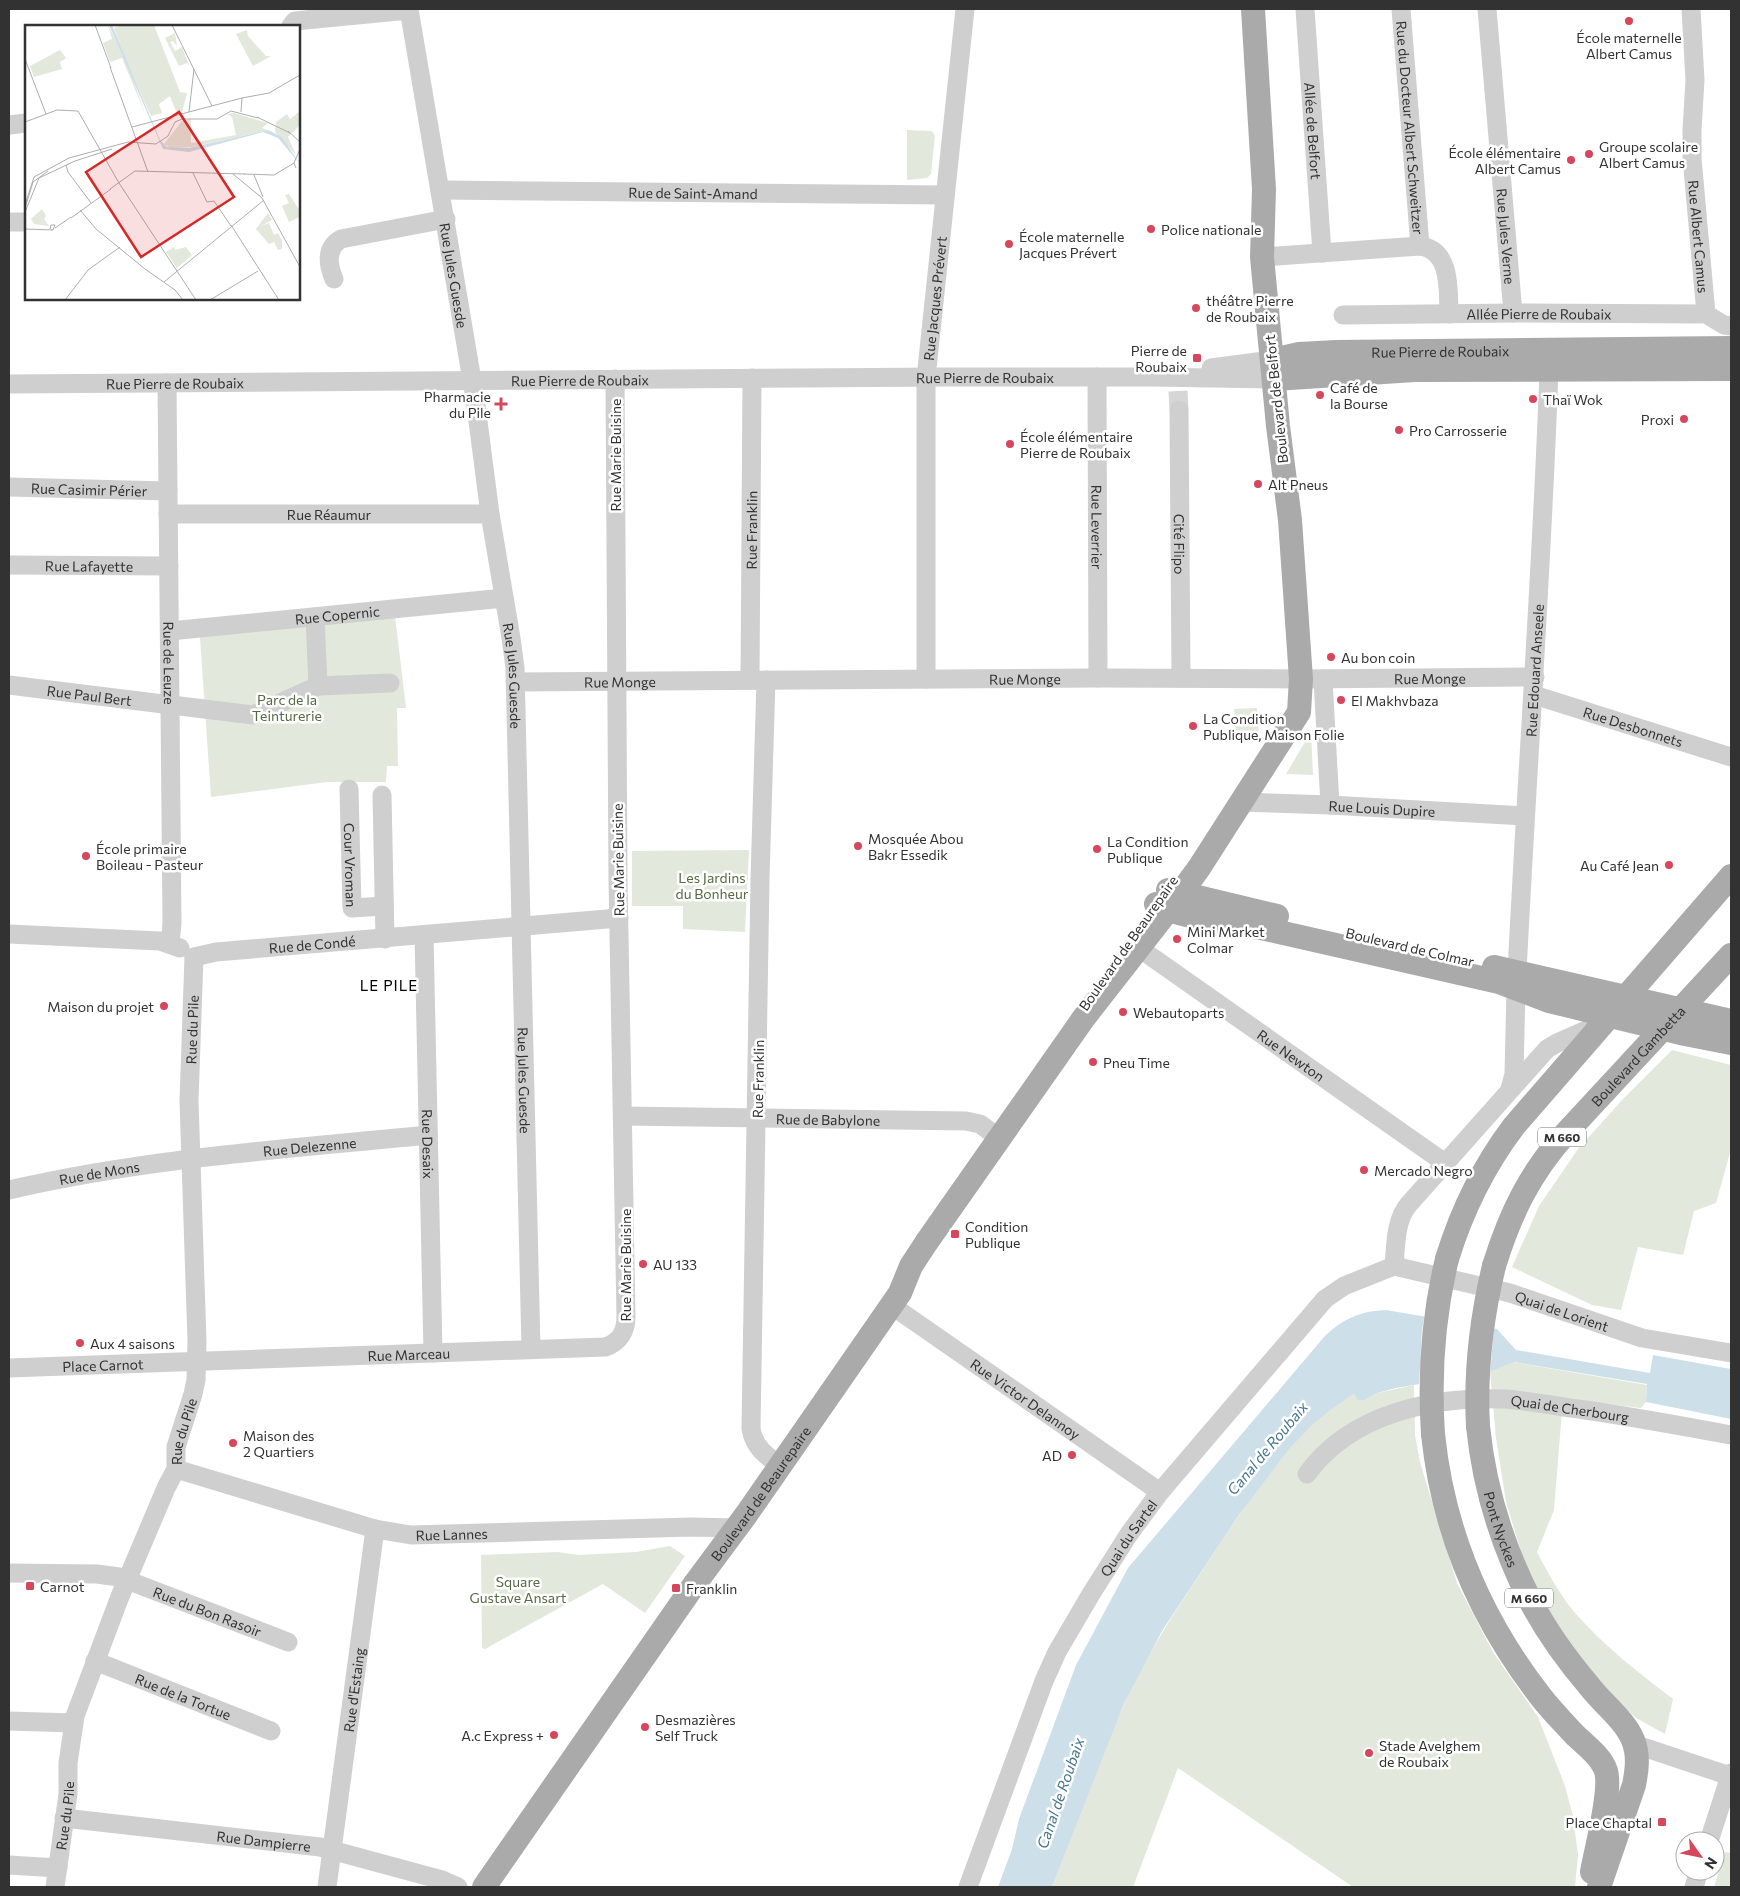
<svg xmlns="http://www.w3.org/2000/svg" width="1740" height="1896" font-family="Commissioner,sans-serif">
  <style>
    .green { fill: #e3e8dc }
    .water { fill: #cde0e9 }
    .pier { fill: #fff }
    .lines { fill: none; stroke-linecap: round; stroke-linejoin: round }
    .minor-tunnel { stroke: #d6d6d6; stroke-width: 19; stroke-dasharray: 19 9; stroke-linecap: butt }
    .minor { stroke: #cfcfcf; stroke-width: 19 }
    .major { stroke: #aaa; stroke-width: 24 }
    .major-bridge { stroke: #aaa; stroke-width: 24 }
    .poi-dot { fill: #d6475b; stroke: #fff; stroke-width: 2 }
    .labels { text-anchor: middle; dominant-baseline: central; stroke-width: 5; stroke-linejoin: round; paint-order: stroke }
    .shield { fill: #fff; stroke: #707070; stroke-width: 1 }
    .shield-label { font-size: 12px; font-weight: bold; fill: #323232 }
    .poi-label { font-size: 14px; fill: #323232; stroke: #fff; text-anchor: start }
    .street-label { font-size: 14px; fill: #323232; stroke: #fff }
    .park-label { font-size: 14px; fill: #586a43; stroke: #fff }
    .neighbourhood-label { font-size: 15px; letter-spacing: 1px; fill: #000; stroke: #fff }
    .water-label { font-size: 15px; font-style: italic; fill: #46778e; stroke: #fff }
    .inset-road { fill: none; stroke: #adadad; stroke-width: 1 }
    .view { fill: #d62828; fill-opacity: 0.15; stroke: #d62828; stroke-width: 2.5 }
    .inset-edge { fill: none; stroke: #323232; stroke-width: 2.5 }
  </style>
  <rect width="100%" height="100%" fill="#fff"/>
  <!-- green -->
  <g class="green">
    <path d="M907,130L931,131L935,135L931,174L927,178L907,180Z"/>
    <path d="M395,616L406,708H397L398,766H387L386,782H327L211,797L200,637Z"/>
    <path d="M1257,708L1259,739L1236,740L1234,709Z"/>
    <path d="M1311,732L1313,775L1286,774Z"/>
    <path d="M749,850L745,932L683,929V906H632V851Z"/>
    <path d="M1672,1050L1731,1065V1149L1716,1203L1694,1211L1683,1255L1638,1247L1621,1310L1592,1305L1512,1267L1539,1206L1578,1149L1623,1099Z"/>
    <path d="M1513,1362L1647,1385L1646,1402L1641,1408L1563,1399L1554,1510L1537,1552C1548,1573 1560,1595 1575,1613C1604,1646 1639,1673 1673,1699L1665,1734L1636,1718L1590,1675L1530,1581L1506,1502L1496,1438L1490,1372Z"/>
    <path d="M1414,1385L1415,1435L1420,1462L1457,1583L1493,1652L1538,1717L1565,1786L1573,1816L1578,1855L1575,1887H1353L1178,1768L1133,1887H1052C1081,1814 1105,1737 1143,1667C1165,1624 1193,1586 1219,1545C1247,1504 1275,1459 1311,1425C1324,1413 1339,1404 1354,1394L1365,1400L1377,1393Z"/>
    <path d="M670,1546L685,1556L645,1613L603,1584L485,1649L482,1648L481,1555L558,1552L579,1555L636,1552Z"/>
    <path d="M1725,1852L1731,1853V1887H1714Z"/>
  </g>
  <!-- water -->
  <path class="water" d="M1386,1310L1497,1329L1516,1350L1650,1373L1653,1355L1731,1369V1419L1646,1402L1647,1384L1514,1362L1490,1372L1396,1388L1377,1393L1365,1400H1358L1354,1394L1329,1411L1311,1426L1289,1449L1239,1515L1162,1631L1123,1706L1052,1887H998L1012,1849L1019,1819L1076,1665L1128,1568L1324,1337C1342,1319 1361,1311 1386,1310Z"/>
  <!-- pier -->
  <path class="pier" d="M1425,1313L1494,1326L1490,1375L1419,1386L1422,1330Z"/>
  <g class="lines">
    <!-- minor-tunnel -->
    <path class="minor-tunnel" d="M1178,391L1179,410"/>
    <!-- minor -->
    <g class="minor">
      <path id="s1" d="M409,9L475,398L490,514L511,638L515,668L531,1349"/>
      <path id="s2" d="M1305,9L1322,253"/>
      <path id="s3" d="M1401,9L1420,246C1452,250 1448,292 1449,314"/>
      <path id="s4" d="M1487,9L1513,313"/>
      <path id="s5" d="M1691,9L1695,80L1692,130V158L1706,314"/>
      <path d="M291,26L295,21L409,10"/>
      <path d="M9,125L26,123"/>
      <path id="s6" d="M441,190L945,195"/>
      <path d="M9,222H26"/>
      <path d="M1262,257L1420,246"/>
      <path d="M334,279C328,265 325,248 341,239L446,219"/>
      <path id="s7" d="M1343,315L1513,313L1706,314L1724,325L1731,326"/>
      <path d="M1211,368L1272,360"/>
      <path id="s8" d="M1097,377L1098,678"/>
      <path id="s9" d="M167,383L172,923L170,944"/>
      <path id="s10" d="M9,384L945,377H1151L1274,379"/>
      <path id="s11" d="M1179,410L1181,678"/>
      <path id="s12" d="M9,487L168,491"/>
      <path id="s13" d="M168,514H490"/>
      <path id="s14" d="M9,565L169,566"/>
      <path d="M315,617L318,686"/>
      <path id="s15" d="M170,631L504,598"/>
      <path id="s16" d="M926,679V378L965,9"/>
      <path d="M1323,679L1330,805"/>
      <path id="s17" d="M750,680L752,378"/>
      <path d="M766,680L760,879L751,1429C754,1447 766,1456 781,1466"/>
      <path id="s18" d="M515,682L1098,678L1301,679L1535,677"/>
      <path id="s19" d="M9,685L253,715L318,686L390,683"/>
      <path id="s20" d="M1534,695L1731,757"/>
      <path id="s21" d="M349,789L352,908L384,906"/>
      <path d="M382,795L385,939"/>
      <path id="s22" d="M1240,802L1330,805L1525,816"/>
      <path d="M9,934L160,941L180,948"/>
      <path id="s23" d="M424,935L433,1353"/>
      <path id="s24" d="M1139,948L1445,1163"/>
      <path id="s25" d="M194,957L216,952L619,918"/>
      <path id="s26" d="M1517,972C1527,771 1542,570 1549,369"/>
      <path d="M1510,1089L1514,1074L1516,988"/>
      <path id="s27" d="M623,1116L966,1121L980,1124L999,1138"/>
      <path id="s28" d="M9,1190C146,1158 288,1149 428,1135"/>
      <path id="s29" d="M1394,1266L1510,1293L1642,1338L1731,1353"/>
      <path d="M1394,1266C1396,1245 1395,1220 1409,1204L1547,1049L1557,1043L1600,1024"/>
      <path id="s30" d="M891,1305L1160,1492"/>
      <path id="s31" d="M9,1368L605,1347C619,1343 626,1331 626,1317L618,879L615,379"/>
      <path id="s32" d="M176,1469L375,1529L411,1535L691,1527L737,1528"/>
      <path id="s33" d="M1307,1474C1351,1413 1434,1396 1505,1399C1532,1401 1559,1407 1585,1410C1634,1417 1682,1426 1731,1435"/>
      <path id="s34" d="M9,1573L97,1574L119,1577L288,1642"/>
      <path id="s35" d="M95,1661L271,1731"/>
      <path d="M9,1721L73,1723"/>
      <path d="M1634,1744L1730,1776"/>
      <path id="s36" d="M64,1818L320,1847L442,1880L458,1887"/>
      <path d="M1709,1841L1731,1773"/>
      <path d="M9,1865L58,1868"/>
      <path id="s37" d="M55,1887L68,1794V1763L75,1716L119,1599L166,1488L176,1469V1447L193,1394L196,1380L197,1341L189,1101L194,957"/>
      <path id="s38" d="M327,1887L375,1529"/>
      <path id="s39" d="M968,1887L1044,1681L1057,1652L1091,1594L1129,1534L1160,1492L1325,1299L1344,1286L1394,1266"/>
      <path d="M1694,1887L1699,1871"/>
    </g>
    <!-- major -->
    <g class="major">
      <path id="s40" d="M1272,360L1299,354L1336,352L1731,348"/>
      <path d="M1274,379L1415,370L1731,369"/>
      <path d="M1168,890L1277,916"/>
      <path d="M1156,904L1171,911L1216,923L1261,928L1499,982L1549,1001L1685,1034L1731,1043"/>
      <path d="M1494,967L1731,1021"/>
      <path d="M1447,1259C1462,1210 1483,1167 1514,1126L1731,876"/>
      <path id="s41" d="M1494,1266C1510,1214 1530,1173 1566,1133L1731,955"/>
      <path id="s42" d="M1478,1426C1484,1487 1502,1545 1530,1600C1546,1631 1567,1660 1590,1687C1603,1704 1625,1720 1633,1740C1639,1755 1637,1770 1634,1785L1599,1887"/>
      <path d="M1433,1434C1443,1531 1481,1620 1541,1697C1551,1710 1563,1722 1574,1734C1585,1745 1601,1756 1606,1771C1612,1791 1596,1849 1592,1872"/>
      <path id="s43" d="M484,1887L694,1585L746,1515L900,1293L911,1266L926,1243L1083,1019L1168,910L1199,868L1299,712L1301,679L1290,520L1278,426L1262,257L1264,189L1253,9"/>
    </g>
    <!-- major-bridge -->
    <g class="major-bridge">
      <path d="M1478,1426C1475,1371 1481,1320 1494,1266"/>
      <path d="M1433,1434C1429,1374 1433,1317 1447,1259"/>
    </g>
  </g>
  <!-- markers -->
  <g class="poi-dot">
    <circle cx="1629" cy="21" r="5"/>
    <circle cx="1589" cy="154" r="5"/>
    <circle cx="1571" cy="160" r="5"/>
    <circle cx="1151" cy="229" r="5"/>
    <circle cx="1009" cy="244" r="5"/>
    <circle cx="1196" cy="308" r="5"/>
    <rect x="1192" y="353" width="10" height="10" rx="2.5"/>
    <circle cx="1320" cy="395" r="5"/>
    <circle cx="1533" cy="399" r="5"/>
    <path d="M498.5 396.5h5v5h5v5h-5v5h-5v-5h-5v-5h5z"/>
    <circle cx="1684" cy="419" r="5"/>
    <circle cx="1399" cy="430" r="5"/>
    <circle cx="1010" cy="444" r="5"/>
    <circle cx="1258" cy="484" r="5"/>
    <circle cx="1331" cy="657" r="5"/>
    <circle cx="1341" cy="700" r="5"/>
    <circle cx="1193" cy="726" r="5"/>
    <circle cx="858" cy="846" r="5"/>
    <circle cx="1097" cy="849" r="5"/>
    <circle cx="86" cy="856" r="5"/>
    <circle cx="1669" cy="865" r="5"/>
    <circle cx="1177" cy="939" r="5"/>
    <circle cx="164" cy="1006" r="5"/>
    <circle cx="1123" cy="1012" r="5"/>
    <circle cx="1093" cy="1062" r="5"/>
    <circle cx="1364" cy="1170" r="5"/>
    <rect x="950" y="1229" width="10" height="10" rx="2.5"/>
    <circle cx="643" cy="1264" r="5"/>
    <circle cx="80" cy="1343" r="5"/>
    <circle cx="233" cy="1443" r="5"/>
    <circle cx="1072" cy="1455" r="5"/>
    <rect x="25" y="1581" width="10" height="10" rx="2.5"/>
    <rect x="671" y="1583" width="10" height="10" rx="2.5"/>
    <circle cx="645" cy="1727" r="5"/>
    <circle cx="554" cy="1735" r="5"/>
    <circle cx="1369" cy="1753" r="5"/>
    <rect x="1657" y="1817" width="10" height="10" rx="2.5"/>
  </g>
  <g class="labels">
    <!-- shield labels -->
    <g class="shield">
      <rect x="1538" y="1127.5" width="48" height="19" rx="4"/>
      <rect x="1505" y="1588.5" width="48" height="19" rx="4"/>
    </g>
    <g class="shield-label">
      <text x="1562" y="1137">M 660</text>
      <text x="1529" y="1598">M 660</text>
    </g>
    <!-- poi labels -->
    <g class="poi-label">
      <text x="1629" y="37" text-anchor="middle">École maternelle<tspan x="1629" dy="16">Albert Camus</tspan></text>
      <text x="1599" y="146">Groupe scolaire<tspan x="1599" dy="16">Albert Camus</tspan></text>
      <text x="1561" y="152" text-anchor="end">École élémentaire<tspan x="1561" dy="16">Albert Camus</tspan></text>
      <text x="1161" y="229">Police nationale</text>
      <text x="1019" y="236">École maternelle<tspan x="1019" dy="16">Jacques Prévert</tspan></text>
      <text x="1206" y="300">théâtre Pierre<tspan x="1206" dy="16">de Roubaix</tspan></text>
      <text x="1187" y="350" text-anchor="end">Pierre de<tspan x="1187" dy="16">Roubaix</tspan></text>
      <text x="1330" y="387">Café de<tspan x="1330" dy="16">la Bourse</tspan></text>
      <text x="491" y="396" text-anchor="end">Pharmacie<tspan x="491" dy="16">du Pile</tspan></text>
      <text x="1543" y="399">Thaï Wok</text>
      <text x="1674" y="419" text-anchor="end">Proxi</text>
      <text x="1409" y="430">Pro Carrosserie</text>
      <text x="1020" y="436">École élémentaire<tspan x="1020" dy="16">Pierre de Roubaix</tspan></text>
      <text x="1268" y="484">Alt Pneus</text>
      <text x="1341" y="657">Au bon coin</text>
      <text x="1351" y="700">El Makhvbaza</text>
      <text x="1203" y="718">La Condition<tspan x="1203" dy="16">Publique, Maison Folie</tspan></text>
      <text x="868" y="838">Mosquée Abou<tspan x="868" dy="16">Bakr Essedik</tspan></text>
      <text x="1107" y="841">La Condition<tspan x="1107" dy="16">Publique</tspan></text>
      <text x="96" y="848">École primaire<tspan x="96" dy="16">Boileau - Pasteur</tspan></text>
      <text x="1659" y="865" text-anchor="end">Au Café Jean</text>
      <text x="1187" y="931">Mini Market<tspan x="1187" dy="16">Colmar</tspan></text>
      <text x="154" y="1006" text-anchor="end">Maison du projet</text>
      <text x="1133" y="1012">Webautoparts</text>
      <text x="1103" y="1062">Pneu Time</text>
      <text x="1374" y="1170">Mercado Negro</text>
      <text x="965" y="1226">Condition<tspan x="965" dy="16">Publique</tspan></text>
      <text x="653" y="1264">AU 133</text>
      <text x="90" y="1343">Aux 4 saisons</text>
      <text x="243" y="1435">Maison des<tspan x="243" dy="16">2 Quartiers</tspan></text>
      <text x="1062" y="1455" text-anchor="end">AD</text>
      <text x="40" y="1586">Carnot</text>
      <text x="686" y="1588">Franklin</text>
      <text x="655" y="1719">Desmazières<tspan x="655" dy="16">Self Truck</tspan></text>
      <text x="544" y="1735" text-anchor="end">A.c Express +</text>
      <text x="1379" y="1745">Stade Avelghem<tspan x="1379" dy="16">de Roubaix</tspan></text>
      <text x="1652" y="1822" text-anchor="end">Place Chaptal</text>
    </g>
    <!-- street labels -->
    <g class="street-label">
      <text stroke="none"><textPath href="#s3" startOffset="119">Rue du Docteur Albert Schweitzer</textPath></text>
      <text stroke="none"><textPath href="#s2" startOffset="122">Allée de Belfort</textPath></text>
      <text stroke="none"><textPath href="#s6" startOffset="252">Rue de Saint-Amand</textPath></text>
      <text stroke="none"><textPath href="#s4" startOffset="228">Rue Jules Verne</textPath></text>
      <text stroke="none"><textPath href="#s5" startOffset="228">Rue Albert Camus</textPath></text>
      <text stroke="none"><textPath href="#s1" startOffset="270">Rue Jules Guesde</textPath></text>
      <text stroke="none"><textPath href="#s16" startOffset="381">Rue Jacques Prévert</textPath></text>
      <text stroke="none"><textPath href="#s7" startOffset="196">Allée Pierre de Roubaix</textPath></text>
      <text stroke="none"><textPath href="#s40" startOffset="169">Rue Pierre de Roubaix</textPath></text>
      <text stroke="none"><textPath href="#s10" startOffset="976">Rue Pierre de Roubaix</textPath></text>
      <text stroke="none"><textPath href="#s10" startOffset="571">Rue Pierre de Roubaix</textPath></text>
      <text stroke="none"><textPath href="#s10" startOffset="166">Rue Pierre de Roubaix</textPath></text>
      <text transform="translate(1276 399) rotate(-96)">Boulevard de Belfort</text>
      <text transform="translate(615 455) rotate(-90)">Rue Marie Buisine</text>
      <text stroke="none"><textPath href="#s12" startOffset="80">Rue Casimir Périer</textPath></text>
      <text stroke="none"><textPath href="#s13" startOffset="161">Rue Réaumur</textPath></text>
      <text stroke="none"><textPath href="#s8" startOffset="150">Rue Leverrier</textPath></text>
      <text stroke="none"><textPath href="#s17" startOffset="150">Rue Franklin</textPath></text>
      <text stroke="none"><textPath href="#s11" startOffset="134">Cité Flipo</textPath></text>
      <text stroke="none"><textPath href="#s14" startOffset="80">Rue Lafayette</textPath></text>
      <text stroke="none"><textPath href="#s15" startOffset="168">Rue Copernic</textPath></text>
      <text stroke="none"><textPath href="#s9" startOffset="280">Rue de Leuze</textPath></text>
      <text stroke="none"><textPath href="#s26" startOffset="302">Rue Edouard Anseele</textPath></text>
      <text stroke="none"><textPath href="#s1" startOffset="675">Rue Jules Guesde</textPath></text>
      <text stroke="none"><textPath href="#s18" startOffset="510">Rue Monge</textPath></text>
      <text stroke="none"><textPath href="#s18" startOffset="915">Rue Monge</textPath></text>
      <text stroke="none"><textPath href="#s18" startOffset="105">Rue Monge</textPath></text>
      <text stroke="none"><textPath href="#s19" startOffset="81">Rue Paul Bert</textPath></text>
      <text stroke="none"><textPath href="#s20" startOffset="104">Rue Desbonnets</textPath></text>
      <text stroke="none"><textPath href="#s22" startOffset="142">Rue Louis Dupire</textPath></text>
      <text transform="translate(618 860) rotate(-91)">Rue Marie Buisine</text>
      <text stroke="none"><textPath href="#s21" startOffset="76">Cour Vroman</textPath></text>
      <text transform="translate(1128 943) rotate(-55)">Boulevard de Beaurepaire</text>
      <text stroke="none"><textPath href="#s25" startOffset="119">Rue de Condé</textPath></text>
      <text transform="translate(1410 947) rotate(13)">Boulevard de Colmar</text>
      <text stroke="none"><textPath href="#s37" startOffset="882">Rue du Pile</textPath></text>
      <text stroke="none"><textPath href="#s24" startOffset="186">Rue Newton</textPath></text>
      <text stroke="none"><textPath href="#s41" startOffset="258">Boulevard Gambetta</textPath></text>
      <text transform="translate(758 1079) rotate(-89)">Rue Franklin</text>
      <text stroke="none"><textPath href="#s1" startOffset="1080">Rue Jules Guesde</textPath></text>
      <text stroke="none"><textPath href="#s27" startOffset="205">Rue de Babylone</textPath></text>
      <text stroke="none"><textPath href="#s23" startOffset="209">Rue Desaix</textPath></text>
      <text stroke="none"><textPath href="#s28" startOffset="304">Rue Delezenne</textPath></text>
      <text stroke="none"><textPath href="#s28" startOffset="92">Rue de Mons</textPath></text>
      <text transform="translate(625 1265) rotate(-90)">Rue Marie Buisine</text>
      <text stroke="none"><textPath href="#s29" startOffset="174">Quai de Lorient</textPath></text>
      <text stroke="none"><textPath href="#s31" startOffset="400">Rue Marceau</textPath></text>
      <text stroke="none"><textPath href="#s31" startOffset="94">Place Carnot</textPath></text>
      <text stroke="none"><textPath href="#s30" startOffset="164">Rue Victor Delannoy</textPath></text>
      <text stroke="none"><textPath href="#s33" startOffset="286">Quai de Cherbourg</textPath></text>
      <text stroke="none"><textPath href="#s37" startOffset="478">Rue du Pile</textPath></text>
      <text stroke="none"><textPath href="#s43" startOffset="481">Boulevard de Beaurepaire</textPath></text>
      <text stroke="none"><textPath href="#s42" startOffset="106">Pont Nyckes</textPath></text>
      <text stroke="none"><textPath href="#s32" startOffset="285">Rue Lannes</textPath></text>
      <text stroke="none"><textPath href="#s39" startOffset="386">Quai du Sartel</textPath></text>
      <text stroke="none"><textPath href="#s34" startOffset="205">Rue du Bon Rasoir</textPath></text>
      <text stroke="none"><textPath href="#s38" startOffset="199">Rue d'Estaing</textPath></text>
      <text stroke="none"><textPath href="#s35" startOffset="95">Rue de la Tortue</textPath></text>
      <text stroke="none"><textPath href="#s37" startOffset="72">Rue du Pile</textPath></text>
      <text stroke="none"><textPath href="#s36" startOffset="201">Rue Dampierre</textPath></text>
    </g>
    <!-- park labels -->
    <g class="park-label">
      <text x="287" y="699">Parc de la<tspan x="287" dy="16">Teinturerie</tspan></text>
      <text x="712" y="877">Les Jardins<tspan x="712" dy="16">du Bonheur</tspan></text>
      <text x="518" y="1581">Square<tspan x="518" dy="16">Gustave Ansart</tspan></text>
    </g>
    <!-- neighbourhood labels -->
    <g class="neighbourhood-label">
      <text x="389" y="985">LE PILE</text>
    </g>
    <!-- water labels -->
    <g class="water-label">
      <text transform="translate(1267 1448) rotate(-50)">Canal de Roubaix</text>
      <text transform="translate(1060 1793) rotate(-71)">Canal de Roubaix</text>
    </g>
  </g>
  <!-- overview -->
  <g transform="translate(25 25)">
    <rect width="275" height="275" fill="#fff"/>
    <path d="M83,0L101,36L89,3L97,0H129L155,67L162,68L157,87L152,89L145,71L134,79L137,88L126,91L103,40L121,91L97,33L85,37L78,18L87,14ZM222,5L223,11L241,31H246L228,41L211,9ZM150,8L152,21L148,16L145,17L150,26L157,22L164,40L162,38L154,41L140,13ZM35,25L41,33L35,37L37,44L9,52L5,41ZM274,87L275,100L263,112L271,130L250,107L251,97L262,89L265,94ZM209,88L243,98L237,103L243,105L167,122L146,123L139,119L157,96L166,94V118L211,110L207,92L202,89ZM264,169L275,186V192L264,197L257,181L264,178L260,170ZM17,184L21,191L19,194L24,201L9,199L6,194ZM243,188L247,195L236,201L244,198L249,210L253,208L257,216V224L253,225L249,217L244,219L231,204ZM149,222L150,225L161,222L167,230L152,243L141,227Z" fill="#e3e8dc"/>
    <path d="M84,0H87L135,115L142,122L164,123L243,105L257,112L275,139L253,113L238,107L164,127L138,124Z" fill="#cde0e9"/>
    <path class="inset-road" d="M70,0L86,43M147,0L187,81M0,34L21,89M85,42L123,147M164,87L169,44M216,87L217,73L244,68L275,50M232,92L265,108M0,97L32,85L53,86L94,158M107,102L217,73M263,106L275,117M269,138L275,124M41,140L43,147L66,178M168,148L182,177L189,176L206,201M208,149L237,173L275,242M219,149L249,150L269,138L271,143M229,150L238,172M94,158L171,275M85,164L110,146L220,149M0,180L9,152L44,133L103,117L131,119L143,111L150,97L157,94H192L206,86L233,93M0,183L8,157L23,146M55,185L71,204L120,244L150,265L158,275M0,187L14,153L50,136L87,124M46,193L86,164M206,200L254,275M30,203L46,192M0,204L28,205L30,200H26L25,204M139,257L239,175M40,275L63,245L95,222M185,275L233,246"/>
    <path class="view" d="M154,87L209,172L116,232L61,147Z"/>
    <rect width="275" height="275" class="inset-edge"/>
  </g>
  <!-- border -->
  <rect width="1740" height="1896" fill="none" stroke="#323232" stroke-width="20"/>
  <!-- north arrow -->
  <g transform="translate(1700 1856) rotate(123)"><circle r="24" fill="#ffffff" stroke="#adadad"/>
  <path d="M0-4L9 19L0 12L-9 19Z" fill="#d6475b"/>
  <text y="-8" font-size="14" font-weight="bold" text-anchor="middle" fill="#323232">N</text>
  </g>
</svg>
